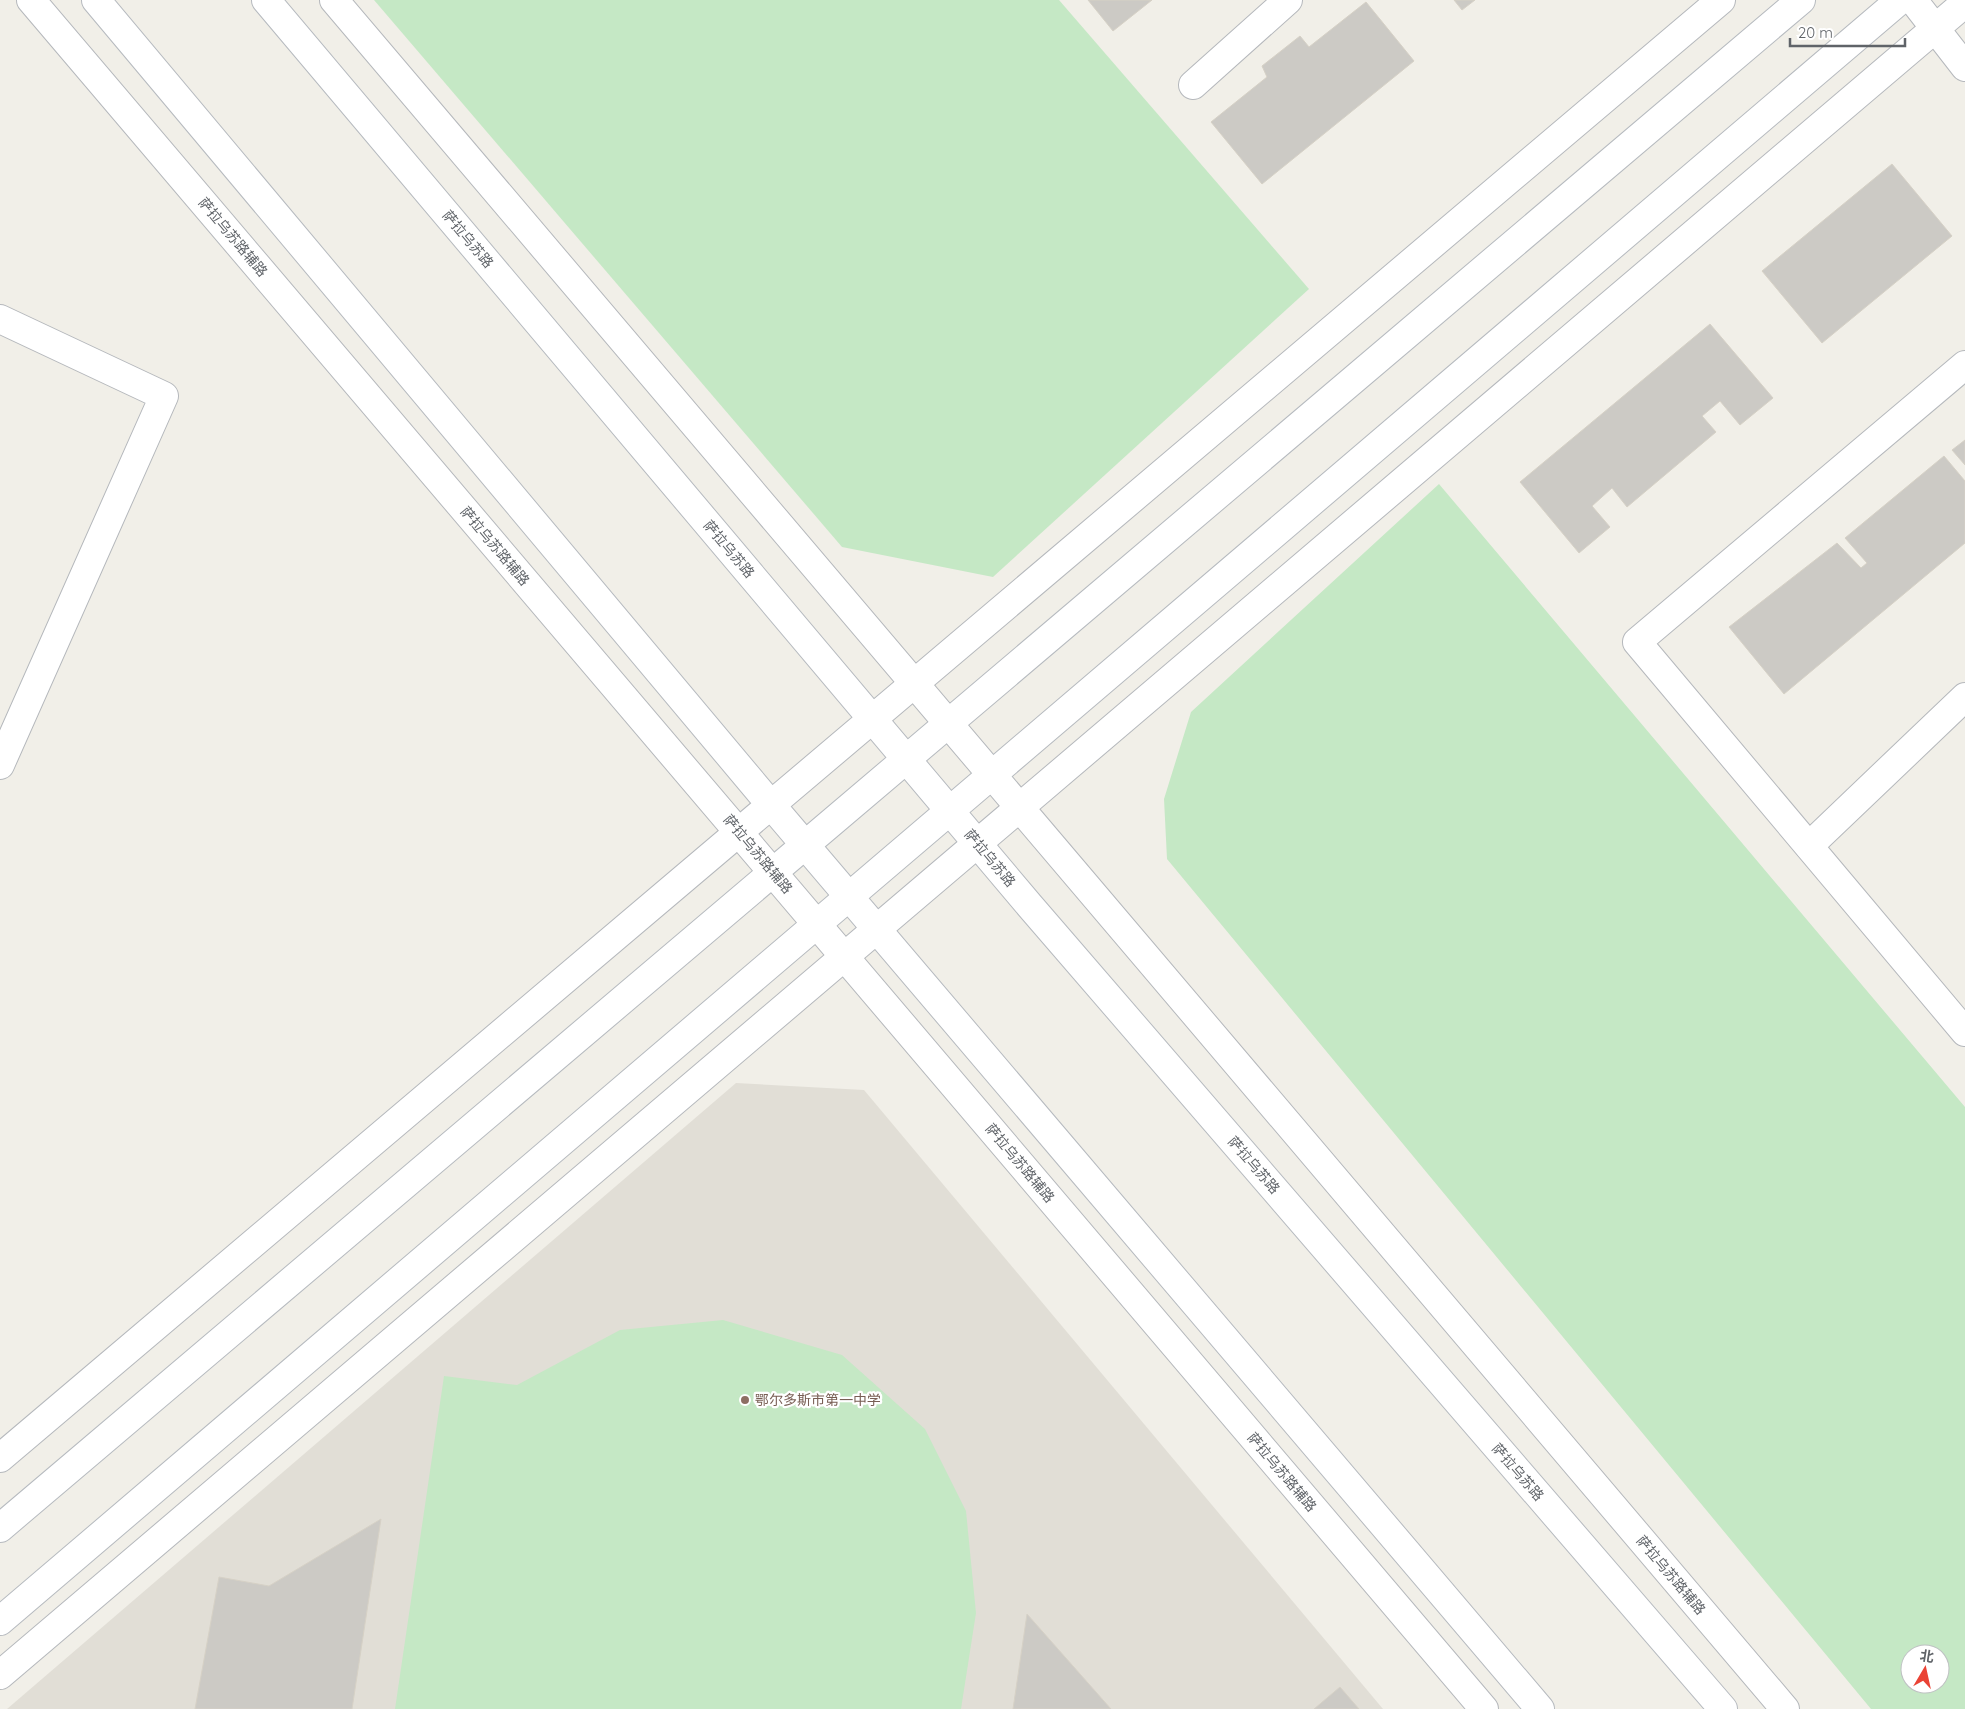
<svg xmlns="http://www.w3.org/2000/svg" width="1965" height="1709" font-family="Quicksand,'Noto Sans SC',sans-serif">
  <style>
    .education { fill: #e1ded6 }
    .green { fill: #c5e8c5; fill-rule: evenodd }
    .building { fill: #cccac5; stroke: #d6d1c6 }
    .lines { fill: none; stroke-linecap: round; stroke-linejoin: round }
    .minor-casing { stroke: #b5b8bc; stroke-width: 30 }
    .tertiary-casing { stroke: #b5b8bc; stroke-width: 30 }
    .secondary-casing { stroke: #b6babf; stroke-width: 30 }
    .minor { stroke: #fff; stroke-width: 28 }
    .tertiary { stroke: #fff; stroke-width: 28 }
    .secondary { stroke: #fff; stroke-width: 28 }
    .education-dot { fill: #8d6e63; stroke: #fff; stroke-width: 2 }
    .labels { text-anchor: middle; dominant-baseline: central; stroke-width: 4.5; stroke-linejoin: round; paint-order: stroke }
    .street-label { font-size: 14px; fill: #5f6368; stroke: #fff }
    .education-label { font-size: 14px; fill: #785e54; stroke: #fff; text-anchor: start }
  </style>
  <rect width="100%" height="100%" fill="#f1efe8"/>
  <!-- education -->
  <path class="education" d="M736,1083L864,1090L1383,1709H7Z"/>
  <!-- green -->
  <g class="green">
    <path d="M374,0H1059L1309,289L993,577L842,547Z"/>
    <path d="M1439,484L1965,1107V1709H1871L1167,859L1164,799L1191,712ZM1910,1654H1940V1684H1910Z"/>
    <path d="M723,1320L842,1355L925,1429L966,1511L976,1613L961,1709H395L444,1376L517,1385L620,1330Z"/>
  </g>
  <!-- building -->
  <g class="building">
    <path d="M1088,0H1152L1113,31Z"/>
    <path d="M1454,0H1475L1462,10Z"/>
    <path d="M1366,2L1414,61L1262,184L1211,122L1267,77L1262,66L1300,36L1309,47Z"/>
    <path d="M1892,164L1952,236L1822,343L1762,271Z"/>
    <path d="M1710,324L1773,398L1740,425L1720,401L1702,416L1716,432L1627,507L1612,488L1592,506L1610,527L1579,553L1520,482Z"/>
    <path d="M1965,440V465L1952,450Z"/>
    <path d="M1944,456L1965,481V543L1784,694L1729,627L1837,543L1861,568L1867,563L1845,538Z"/>
    <path d="M381,1519L352,1709H195L219,1577L269,1586Z"/>
    <path d="M1027,1614L1111,1709H1013Z"/>
    <path d="M1340,1687L1359,1709H1314Z"/>
  </g>
  <g class="lines">
    <defs>
      <g id="minor">
        <path d="M1913,0L1965,67"/>
        <path d="M1193,85L1288,0"/>
        <path d="M0,319L164,396L0,765"/>
        <path d="M1965,365L1637,642L1965,1032"/>
        <path d="M1809,846L1965,697"/>
      </g>
      <g id="tertiary">
        <path d="M31,0L1484,1709"/>
        <path d="M334,0L1785,1709"/>
        <path d="M0,1458L1721,0"/>
        <path d="M0,1675L1965,3"/>
      </g>
      <g id="secondary">
        <path d="M96,0L771,805L1540,1709"/>
        <path d="M266,0L1030,906L1723,1709"/>
        <path d="M0,1528L1801,0"/>
        <path d="M0,1621L1900,0"/>
      </g>
    </defs>
    <!-- minor casing -->
    <use href="#minor" class="minor-casing"/>
    <!-- tertiary casing -->
    <use href="#tertiary" class="tertiary-casing"/>
    <!-- secondary casing -->
    <use href="#secondary" class="secondary-casing"/>
    <!-- minor -->
    <use href="#minor" class="minor"/>
    <!-- tertiary -->
    <use href="#tertiary" class="tertiary"/>
    <!-- secondary -->
    <use href="#secondary" class="secondary"/>
  </g>
  <!-- markers -->
  <circle class="education-dot" cx="745" cy="1400" r="5"/>
  <g class="labels">
    <!-- street labels -->
    <g class="street-label">
      <text transform="translate(233 237) rotate(50)">萨拉乌苏路辅路</text>
      <text transform="translate(468 239) rotate(50)">萨拉乌苏路</text>
      <text transform="translate(495 546) rotate(50)">萨拉乌苏路辅路</text>
      <text transform="translate(729 549) rotate(50)">萨拉乌苏路</text>
      <text transform="translate(758 854) rotate(50)">萨拉乌苏路辅路</text>
      <text transform="translate(990 858) rotate(50)">萨拉乌苏路</text>
      <text transform="translate(1020 1163) rotate(50)">萨拉乌苏路辅路</text>
      <text transform="translate(1254 1165) rotate(49)">萨拉乌苏路</text>
      <text transform="translate(1282 1472) rotate(50)">萨拉乌苏路辅路</text>
      <text transform="translate(1518 1472) rotate(49)">萨拉乌苏路</text>
      <text transform="translate(1671 1575) rotate(50)">萨拉乌苏路辅路</text>
    </g>
    <!-- education labels -->
    <g class="education-label">
      <text x="755" y="1400">鄂尔多斯市第一中学</text>
    </g>
  </g>
  <!-- north arrow -->
  <g transform="translate(1925 1669) rotate(9)"><circle r="24" fill="#ffffff" stroke="#bfc1c3"/>
  <path d="M0-4L9 19L0 12L-9 19Z" fill="#ea4335"/>
  <text y="-8" font-size="14" font-weight="bold" text-anchor="middle" fill="#5f6368">北</text>
  </g>
  <!-- scale -->
  <path d="M1790 38v8h115v-8" fill="none" stroke="#5f6368" stroke-width="2.5"/>
  <text x="1798" y="38" font-size="15" fill="#5f6368" stroke="#ffffff" stroke-width="4" paint-order="stroke">20 m</text>
</svg>
